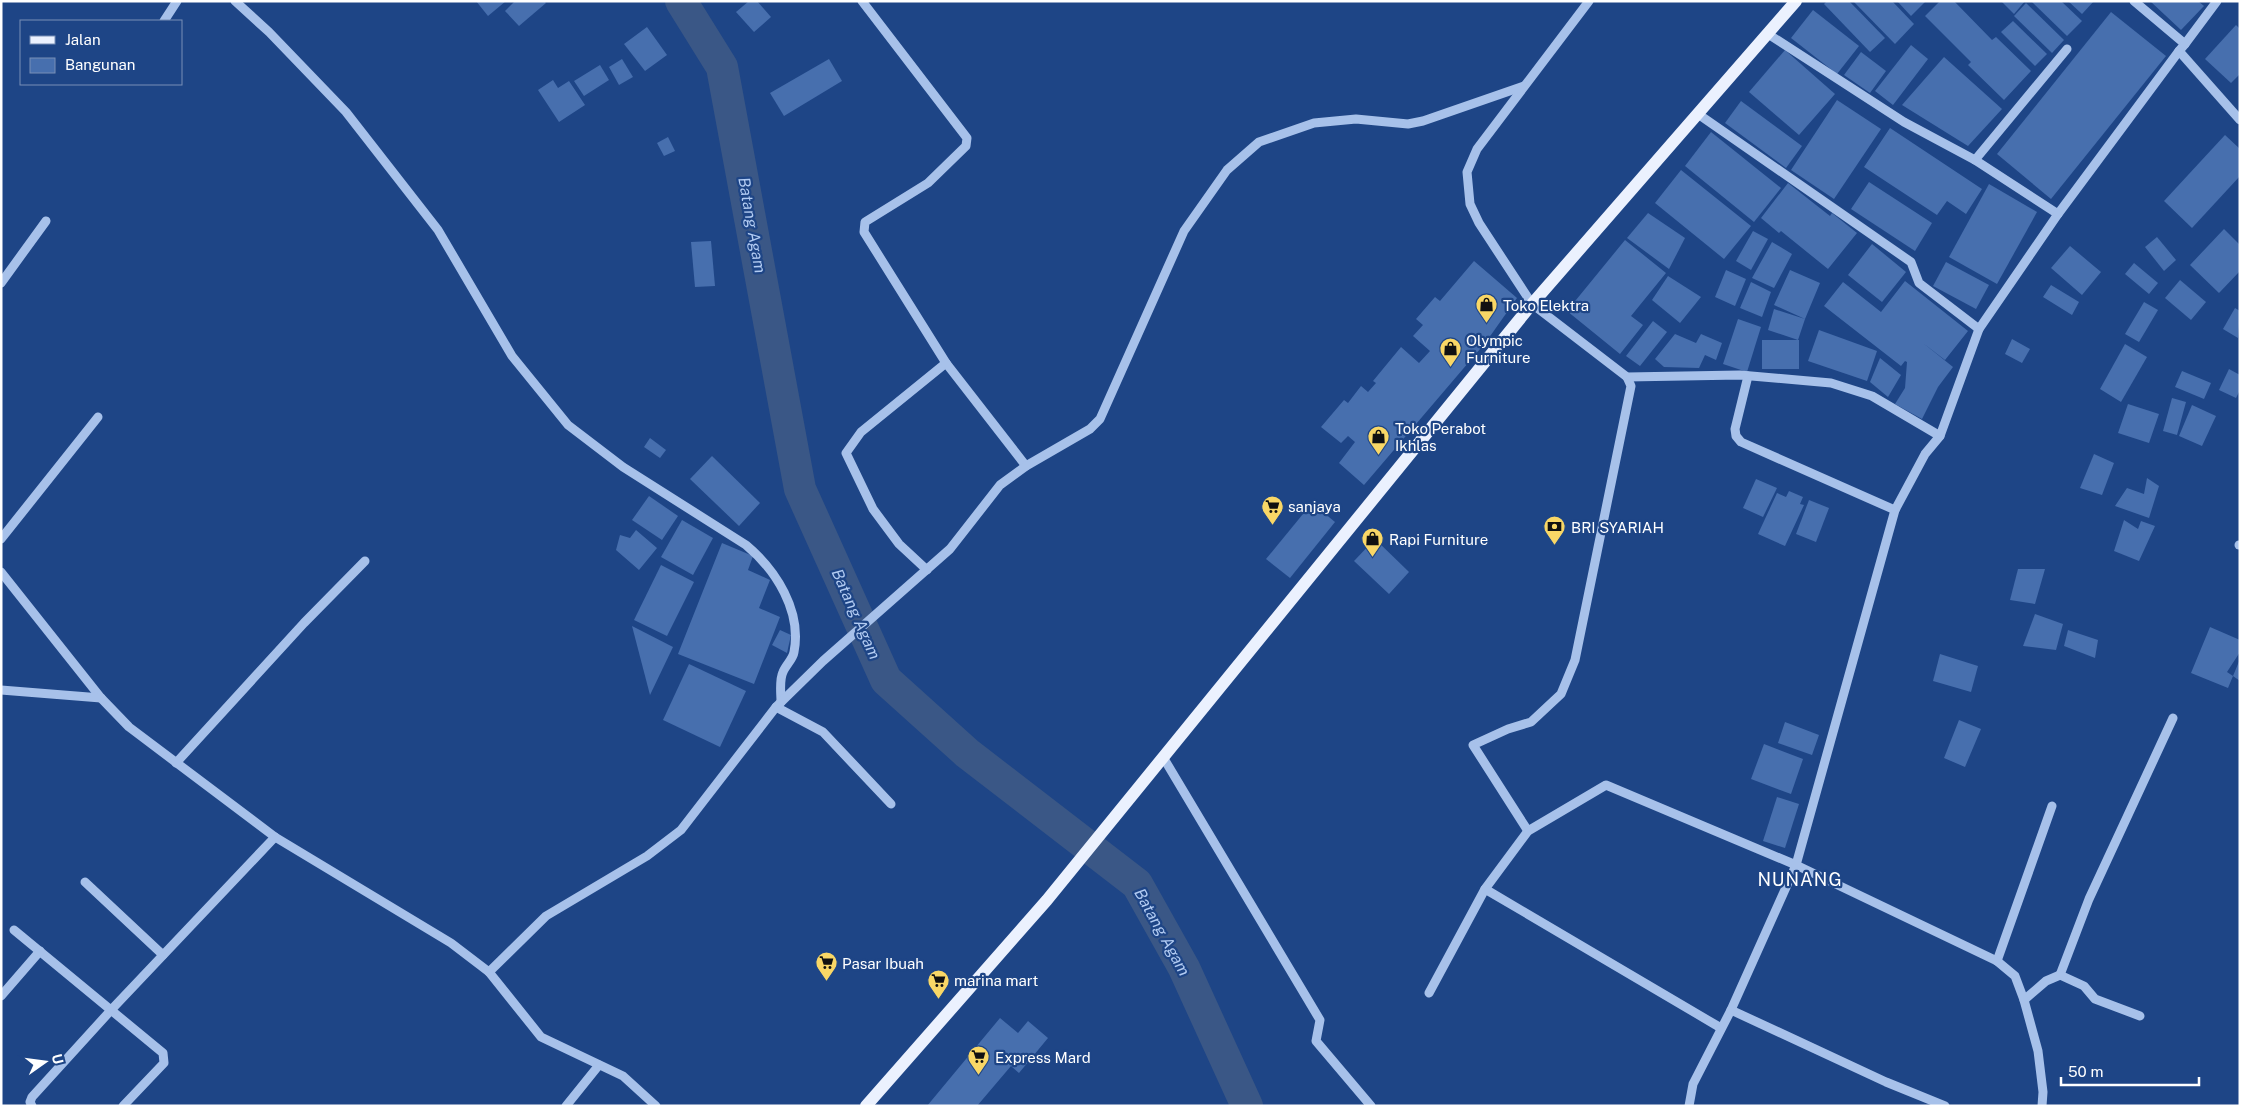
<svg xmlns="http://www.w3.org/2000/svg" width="2241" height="1107" font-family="'Public Sans',sans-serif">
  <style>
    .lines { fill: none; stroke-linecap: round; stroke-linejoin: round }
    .river { stroke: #3a5786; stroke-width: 32 }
    .building { fill: #476fae }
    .minor { stroke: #a7c1ea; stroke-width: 9 }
    .major { stroke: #ebf1fe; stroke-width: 12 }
    .labels { text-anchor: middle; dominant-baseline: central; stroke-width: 4.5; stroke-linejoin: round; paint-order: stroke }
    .poi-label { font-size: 15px; fill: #fff; stroke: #1e4586; text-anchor: start }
    .water-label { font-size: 16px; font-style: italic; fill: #b2cbf2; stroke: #1e4586 }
    .quarter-label { font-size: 18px; letter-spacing: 1px; fill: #fff; stroke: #1e4586 }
  </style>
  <rect width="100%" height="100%" fill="#1e4586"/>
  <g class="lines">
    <!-- river -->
    <path class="river" d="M681,1L722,67L800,489L886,680L967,753L1137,884L1184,968L1247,1106"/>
  </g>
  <!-- building -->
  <g class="building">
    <path d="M476,1H506L488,16Z"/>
    <path d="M515,1H544L546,3L519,26L505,11Z"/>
    <path d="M749,1H757L771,17L754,32L736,12Z"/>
    <path d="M1827,1H1849L1885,38L1870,52L1824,4Z"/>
    <path d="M1853,1H1892L1914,24L1895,44Z"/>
    <path d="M1897,1H1926L1911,16Z"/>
    <path d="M1940,1H1954L1992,40L1996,37L2031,71L2004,100L1968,65L1971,62L1925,16Z"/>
    <path d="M2001,1H2025L2014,14Z"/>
    <path d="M2031,1H2061L2082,21L2067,36Z"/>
    <path d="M2068,1H2094L2082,14Z"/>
    <path d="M2150,1H2198L2204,6L2181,30Z"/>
    <path d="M2026,3L2064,40L2052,53L2014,16Z"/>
    <path d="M1813,10L1859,46L1837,74L1791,38Z"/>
    <path d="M2111,12L2166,56L2051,199L1997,154Z"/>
    <path d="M2013,21L2047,54L2035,66L2001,32Z"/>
    <path d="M2236,25L2240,29V74L2231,83L2205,59Z"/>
    <path d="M647,27L667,55L645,71L624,44Z"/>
    <path d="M1911,45L1928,59L1893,105L1875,91Z"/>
    <path d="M1785,50L1835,94L1799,135L1749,92Z"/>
    <path d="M1861,52L1886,71L1870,93L1844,75Z"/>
    <path d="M1944,57L2002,109L1968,146L1902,105Z"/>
    <path d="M622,59L633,77L619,85L609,67Z"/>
    <path d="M829,59L842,81L784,116L770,93Z"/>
    <path d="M600,65L609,80L584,96L574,81Z"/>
    <path d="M553,80L558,88L569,81L585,105L559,122L538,90Z"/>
    <path d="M1837,100L1881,129L1834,199L1791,170Z"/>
    <path d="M1741,101L1802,146L1786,168L1725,123Z"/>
    <path d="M1890,128L1982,189L1966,214L1947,201L1937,215L1864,167Z"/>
    <path d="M1711,132L1781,188L1754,222L1685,166Z"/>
    <path d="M2225,135L2240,149V176L2192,228L2164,201Z"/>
    <path d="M668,137L675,151L664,156L657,143Z"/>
    <path d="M1681,170L1751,226L1724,259L1655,203Z"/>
    <path d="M1869,182L1932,223L1915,251L1851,209Z"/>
    <path d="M1788,183L1830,216L1832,213L1857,233L1828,269L1781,231L1779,233L1761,218Z"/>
    <path d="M1989,184L2037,212L1997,284L1949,257Z"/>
    <path d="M1648,213L1685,238L1669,269L1627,238Z"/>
    <path d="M2224,229L2240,245V271L2219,293L2190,265Z"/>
    <path d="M1753,231L1768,239L1751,270L1736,261Z"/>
    <path d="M2157,237L2176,260L2164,271L2145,247Z"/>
    <path d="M1625,240L1666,273L1631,316L1643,325L1620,354L1567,311Z"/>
    <path d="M711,241L715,286L695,287L691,242Z"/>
    <path d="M1772,242L1792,254L1774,288L1752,278Z"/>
    <path d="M1872,244L1906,272L1882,302L1848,275Z"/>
    <path d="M2070,246L2101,272L2082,295L2051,268Z"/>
    <path d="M1474,261L1517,298L1486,342L1364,485L1339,463L1355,442L1348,436L1341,443L1321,427L1344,400L1348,403L1361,386L1368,392L1376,383L1373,381L1401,347L1419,363L1430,351L1413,336L1423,325L1416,319L1435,297L1440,301Z"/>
    <path d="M1946,262L1989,285L1976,309L1933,286Z"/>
    <path d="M2134,263L2158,283L2149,294L2125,274Z"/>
    <path d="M1726,270L1746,279L1735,306L1715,297Z"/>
    <path d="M1790,270L1820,283L1805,319L1798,340L1768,330L1774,309L1805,319L1774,305Z"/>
    <path d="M1668,276L1701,297L1680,323L1652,300Z"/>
    <path d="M2180,280L2206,302L2191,320L2165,298Z"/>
    <path d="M1905,281L1968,331L1945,360L1923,343L1953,367L1938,387L1922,419L1895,404L1905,388L1907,362L1905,361L1901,366L1824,306L1843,282L1881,312Z"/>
    <path d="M1751,282L1771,292L1762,317L1740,308Z"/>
    <path d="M2051,285L2079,302L2072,315L2043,297Z"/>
    <path d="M2144,302L2158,310L2139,342L2125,334Z"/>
    <path d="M2235,308L2240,311L2238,338L2223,329Z"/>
    <path d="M1738,319L1761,327L1747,372L1723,364Z"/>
    <path d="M1653,321L1667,332L1640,366L1626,356Z"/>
    <path d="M1819,330L1877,351L1867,381L1808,361Z"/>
    <path d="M1675,334L1696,343L1701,334L1722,343L1716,360L1705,355L1699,368L1664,367L1655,359Z"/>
    <path d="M2012,339L2030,349L2022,363L2005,354Z"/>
    <rect x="1762" y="340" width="37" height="29"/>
    <path d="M2125,344L2147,357L2121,402L2100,389Z"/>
    <path d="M1880,358L1901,375L1888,397L1870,382Z"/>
    <path d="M2229,369L2240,375V390L2236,398L2219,390Z"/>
    <path d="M2182,371L2211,383L2204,399L2175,387Z"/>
    <path d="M2172,398L2186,402L2177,435L2163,431Z"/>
    <path d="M2128,404L2159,414L2149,443L2118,433Z"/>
    <path d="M2192,405L2216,416L2202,446L2179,436Z"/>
    <path d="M650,438L666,450L660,458L644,447Z"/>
    <path d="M2094,454L2114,463L2102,495L2080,488Z"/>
    <path d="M712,456L760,503L739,526L690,479Z"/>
    <path d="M2147,478L2159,486L2149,518L2115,506L2127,488L2144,494Z"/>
    <path d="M1756,479L1777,488L1763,517L1743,508Z"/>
    <path d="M1789,491L1803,497L1800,504L1804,505L1785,546L1758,534L1777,493L1786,497Z"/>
    <path d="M649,496L678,516L662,540L632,520Z"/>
    <path d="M1809,500L1829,508L1816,542L1796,534Z"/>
    <path d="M1312,503L1335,522L1290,578L1266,559Z"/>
    <path d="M682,520L713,538L693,575L661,557Z"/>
    <path d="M2124,520L2138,529L2141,521L2155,526L2139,561L2114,551Z"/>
    <path d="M636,530L657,548L639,570L616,550L620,535L630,538Z"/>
    <path d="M1375,539L1409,572L1389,594L1354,561Z"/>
    <path d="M722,543L753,556L748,570L770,580L759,608L780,617L754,684L678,654Z"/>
    <path d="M661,565L694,582L667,636L634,620Z"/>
    <path d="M2018,569H2045L2035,604L2010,600Z"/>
    <path d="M2035,614L2063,624L2056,650L2023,646Z"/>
    <path d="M632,626L673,647L650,695Z"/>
    <path d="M2210,627L2240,640V652L2227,672L2233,676L2240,659V681L2233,676L2228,688L2191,673Z"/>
    <path d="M780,630L791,635L787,653L772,645Z"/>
    <path d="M2068,630L2098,640L2095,658L2064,646Z"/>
    <path d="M1940,654L1978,666L1971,692L1933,681Z"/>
    <path d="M689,664L746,691L720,747L663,720Z"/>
    <path d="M1959,720L1981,729L1965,767L1944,758Z"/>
    <path d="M1785,722L1819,735L1812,755L1778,743Z"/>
    <path d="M1764,744L1803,759L1791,794L1751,779Z"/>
    <path d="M1777,797L1799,804L1785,848L1763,841Z"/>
    <path d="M1000,1018L1018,1033L1028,1021L1048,1038L1019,1073L1011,1066L977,1106H927Z"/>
  </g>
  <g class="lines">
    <!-- minor -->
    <g class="minor">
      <path d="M235,1L269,32L346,112L438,230L512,356L568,425L623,467L746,545C776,570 802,611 794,652C793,659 786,665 783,672C779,680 781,693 781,702"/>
      <path d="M862,1L967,138L966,146L928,183L865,222L864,232L946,363L861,432L846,453L873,509L899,544L927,570"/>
      <path d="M1589,1L1477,149L1467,172L1470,204L1479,223L1532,304L1627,377L1740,375L1831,383L1872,396L1940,436"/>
      <path d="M2134,1L2185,44L2179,51L2240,120"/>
      <path d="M164,21L177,1"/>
      <path d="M1768,34L1904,122L1975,160L2058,214L2179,51"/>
      <path d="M2185,44L2217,1"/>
      <path d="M1698,114L1911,262L1919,283L1979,329"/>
      <path d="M1975,160L2067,49"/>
      <path d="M1,283L46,221"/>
      <path d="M946,363L1026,466"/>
      <path d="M1748,376L1735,429L1736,436L1741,442L1895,510"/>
      <path d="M1,539L98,417"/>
      <path d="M2239,545H2240"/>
      <path d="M1,572L101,698L129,727L275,837L451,943L489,972L541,1037L623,1076L656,1106"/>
      <path d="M1,690L101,698"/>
      <path d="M776,707L823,732L891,804"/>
      <path d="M1163,757L1320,1020L1316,1041L1371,1106"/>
      <path d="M176,763L304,623L365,561"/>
      <path d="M1528,831L1473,745L1508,729L1531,722L1561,694L1575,660L1631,386L1627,377"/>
      <path d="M85,882L163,955"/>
      <path d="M1485,889L1721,1028"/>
      <path d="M14,930L163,1053L164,1063L123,1106"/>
      <path d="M1997,961L2052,806"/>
      <path d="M489,972L546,916L647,856L681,830L776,707L823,661L950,549L1000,485L1026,466L1090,429L1100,419L1184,231L1227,170L1259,142L1314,123L1356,119L1408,124L1423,121L1524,86"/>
      <path d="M2060,975L2089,899L2173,718"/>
      <path d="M1429,993L1485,889L1528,831L1606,785L1796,865L1731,1010L1693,1084L1689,1106"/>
      <path d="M1,996L40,951"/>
      <path d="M2024,1000L2046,981L2060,975L2084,986L2095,999L2140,1016"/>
      <path d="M1731,1010L1886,1082L1945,1106"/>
      <path d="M32,1106L30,1102L32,1097L112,1009L275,837"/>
      <path d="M566,1106L599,1065"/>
      <path d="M2042,1106L2043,1092L2038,1051L2024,1000L2015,976L1997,961L1796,865L1895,510L1925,454L1940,436L1979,329L2058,214"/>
    </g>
    <!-- major -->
    <path class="major" d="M866,1106L1047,900L1532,304L1796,1"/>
  </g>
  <!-- icons -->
  <defs>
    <symbol id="shop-pin" viewBox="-11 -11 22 30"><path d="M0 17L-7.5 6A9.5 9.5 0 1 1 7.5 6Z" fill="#f9d766" stroke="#1e4586"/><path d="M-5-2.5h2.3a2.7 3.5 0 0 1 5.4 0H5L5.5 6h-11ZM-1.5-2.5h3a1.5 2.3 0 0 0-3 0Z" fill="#111"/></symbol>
    <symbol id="supermarket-pin" viewBox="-11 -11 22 30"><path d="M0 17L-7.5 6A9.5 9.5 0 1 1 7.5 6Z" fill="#f9d766" stroke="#1e4586"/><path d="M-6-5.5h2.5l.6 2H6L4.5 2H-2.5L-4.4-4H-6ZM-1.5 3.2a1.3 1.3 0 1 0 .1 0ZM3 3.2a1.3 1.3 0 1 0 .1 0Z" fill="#111"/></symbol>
    <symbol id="bank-pin" viewBox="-11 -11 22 30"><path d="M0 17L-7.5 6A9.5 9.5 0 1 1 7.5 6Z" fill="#f9d766" stroke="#1e4586"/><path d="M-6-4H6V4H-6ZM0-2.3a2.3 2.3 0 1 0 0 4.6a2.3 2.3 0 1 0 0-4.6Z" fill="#111"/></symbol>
  </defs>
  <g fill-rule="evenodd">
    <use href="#shop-pin" x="1474" y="292" width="25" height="34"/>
    <use href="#shop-pin" x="1438" y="336" width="25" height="34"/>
    <use href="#shop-pin" x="1366" y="424" width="25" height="34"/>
    <use href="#supermarket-pin" x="1260" y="494" width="25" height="34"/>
    <use href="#bank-pin" x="1542" y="514" width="25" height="34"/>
    <use href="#shop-pin" x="1360" y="526" width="25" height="34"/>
    <use href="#supermarket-pin" x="814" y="950" width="25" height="34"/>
    <use href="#supermarket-pin" x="926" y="968" width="25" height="34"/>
    <use href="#supermarket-pin" x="966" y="1044" width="25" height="34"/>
  </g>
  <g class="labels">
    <!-- poi labels -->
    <g class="poi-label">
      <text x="1503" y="305">Toko Elektra</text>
      <text x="1466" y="340">Olympic<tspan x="1466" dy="17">Furniture</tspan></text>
      <text x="1395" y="428">Toko Perabot<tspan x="1395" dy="17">Ikhlas</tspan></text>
      <text x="1288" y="506">sanjaya</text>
      <text x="1571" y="527">BRI SYARIAH</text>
      <text x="1389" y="539">Rapi Furniture</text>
      <text x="842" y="963">Pasar Ibuah</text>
      <text x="954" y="980">marina mart</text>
      <text x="995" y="1057">Express Mard</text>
    </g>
    <!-- water labels -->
    <g class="water-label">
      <text transform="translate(752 225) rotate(80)">Batang Agam</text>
      <text transform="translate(856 614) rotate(66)">Batang Agam</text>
      <text transform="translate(1162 932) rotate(61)">Batang Agam</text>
    </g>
    <!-- quarter labels -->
    <g class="quarter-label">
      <text x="1800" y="879">NUNANG</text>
    </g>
  </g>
  <!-- border -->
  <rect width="2241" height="1107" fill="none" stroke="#ffffff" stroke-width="5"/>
  <!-- legend -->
  <rect x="20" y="20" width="162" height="65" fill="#1e4586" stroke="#788fb6"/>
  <rect x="30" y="36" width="25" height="8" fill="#ebf1fe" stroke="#788fb6"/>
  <text x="65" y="45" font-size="15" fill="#ffffff">Jalan</text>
  <rect x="30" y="58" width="25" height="15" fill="#476fae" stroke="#788fb6"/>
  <text x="65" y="70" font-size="15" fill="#ffffff">Bangunan</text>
  <!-- north arrow -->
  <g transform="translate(45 1062) rotate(76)" stroke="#1e4586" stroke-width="4" paint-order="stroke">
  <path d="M0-4L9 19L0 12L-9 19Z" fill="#ffffff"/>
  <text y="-8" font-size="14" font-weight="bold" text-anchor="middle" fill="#ffffff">U</text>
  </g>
  <!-- scale -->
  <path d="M2061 1077v8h138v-8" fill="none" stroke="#ffffff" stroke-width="2.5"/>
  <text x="2068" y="1077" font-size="15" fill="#ffffff" stroke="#1e4586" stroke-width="4" paint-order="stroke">50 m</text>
</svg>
